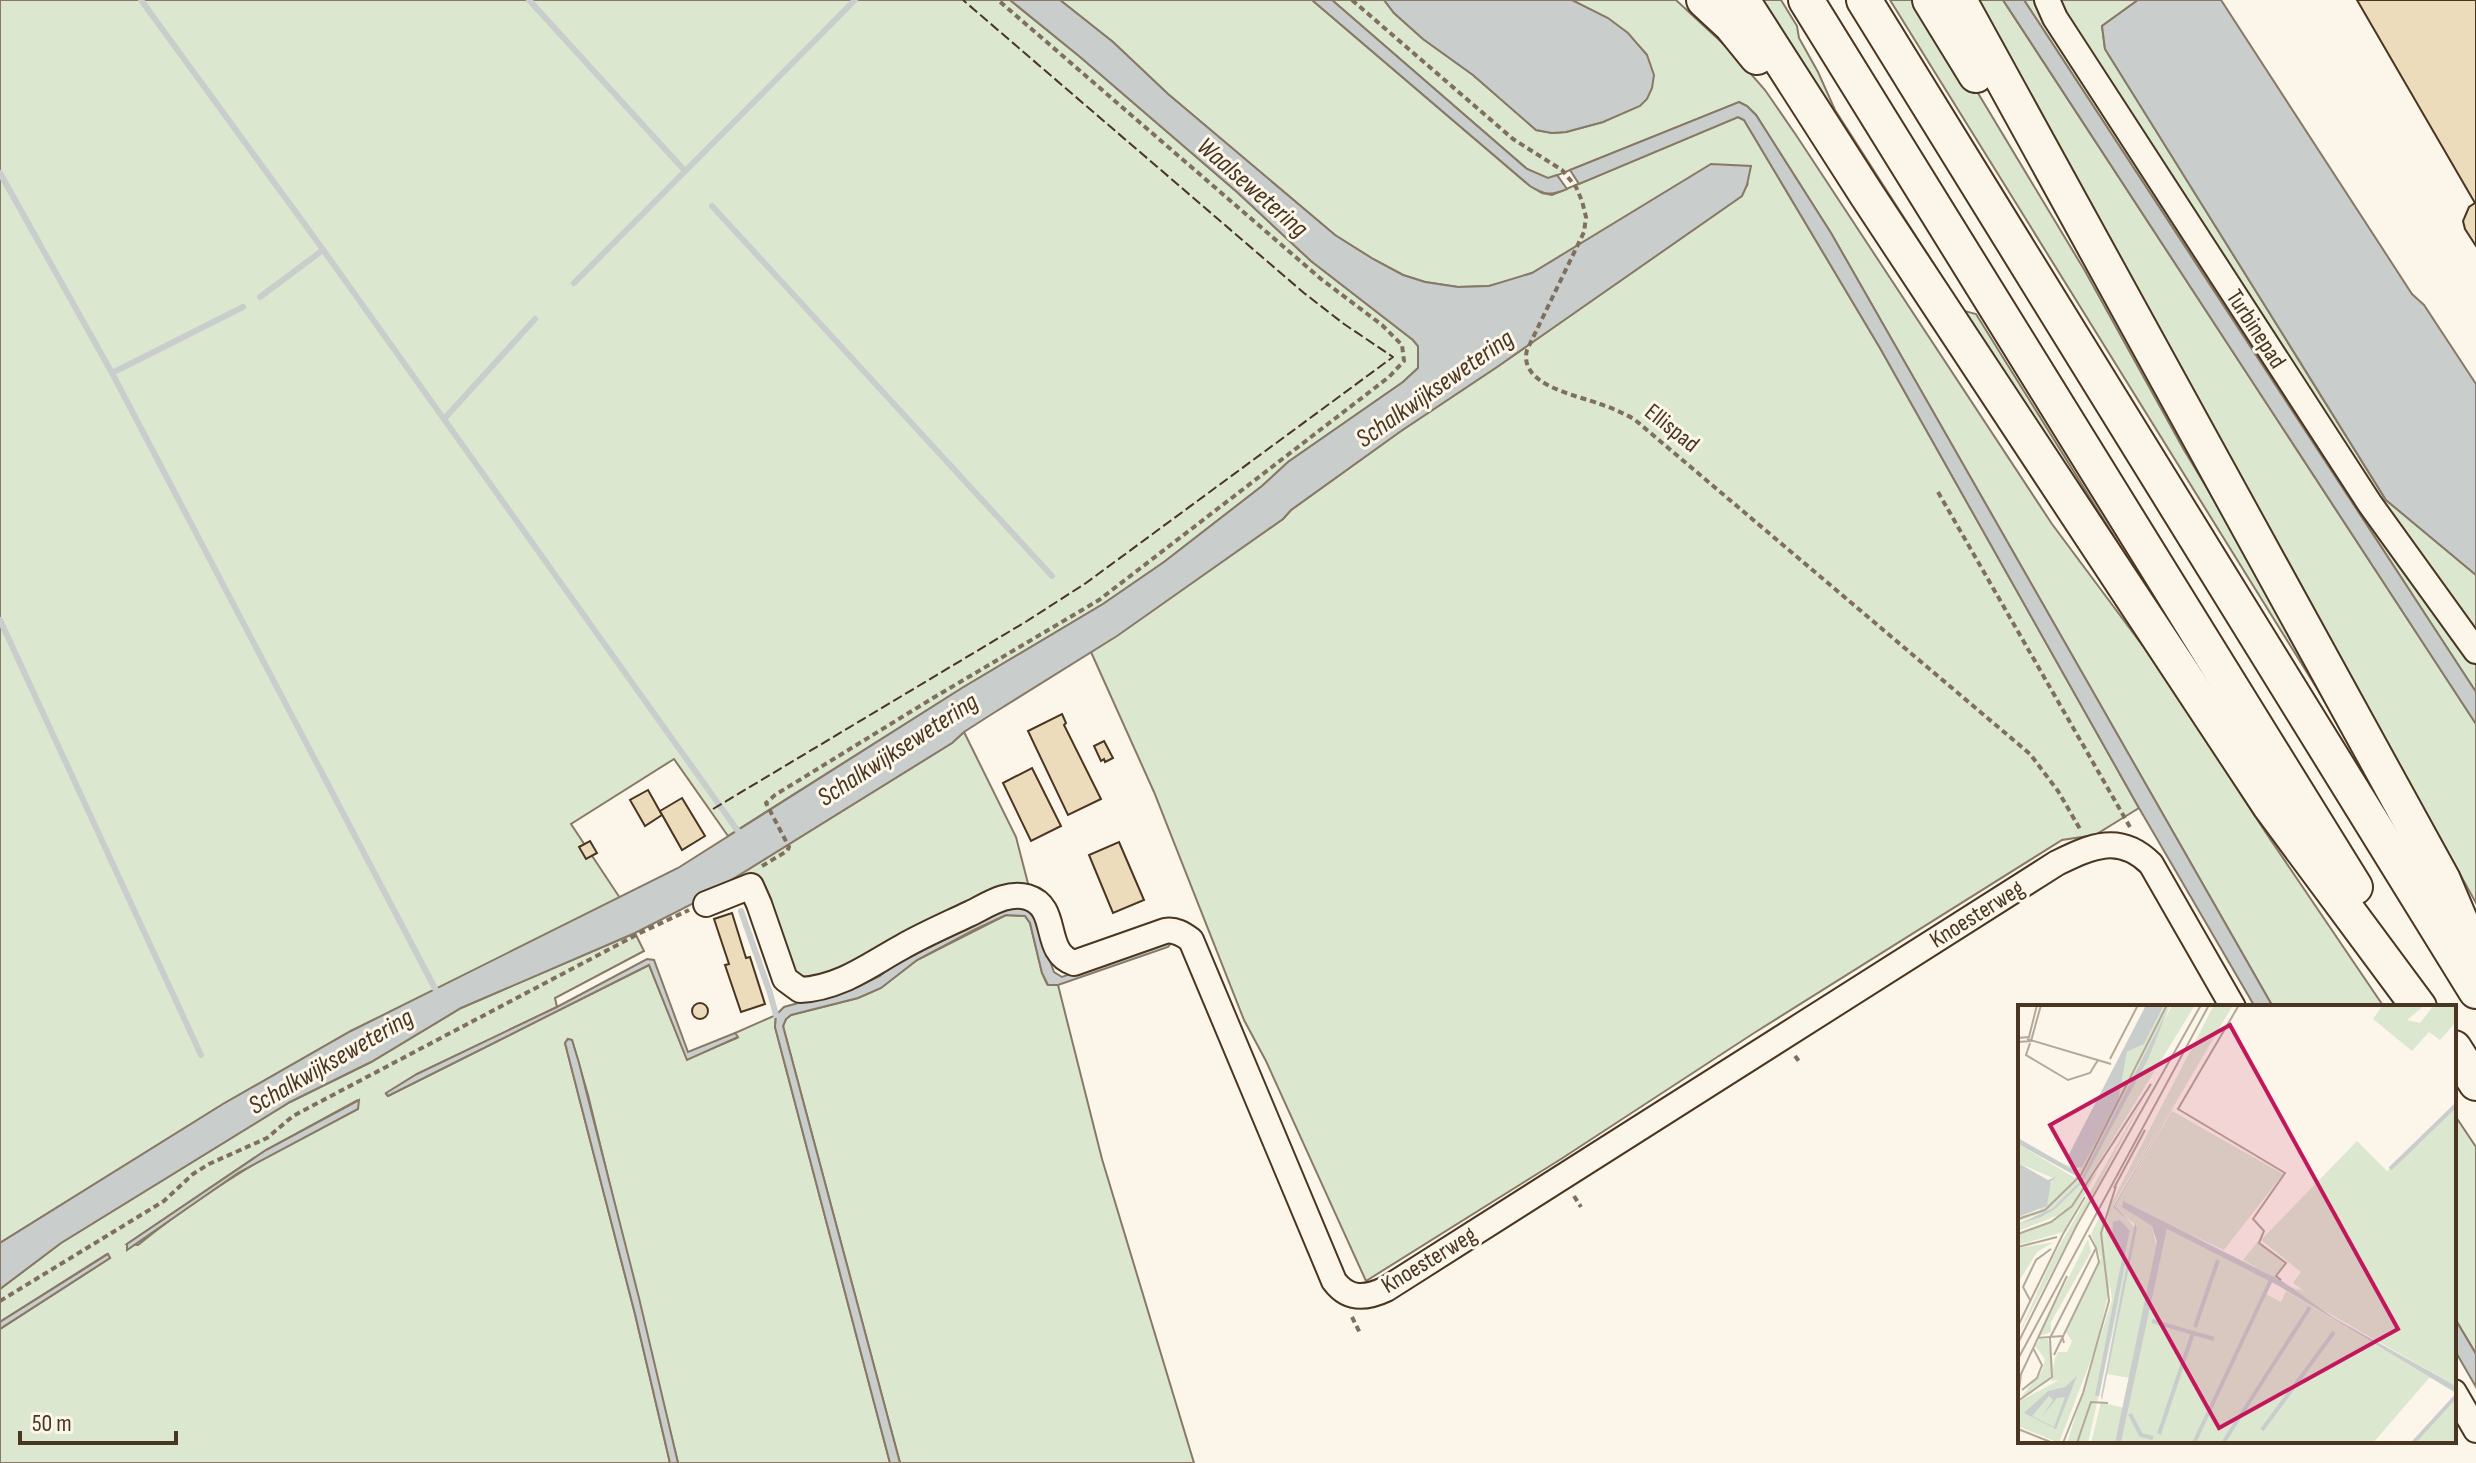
<svg xmlns="http://www.w3.org/2000/svg" width="2476" height="1463" font-family="'Sofia Sans Condensed',sans-serif">
  <style>
    .green { fill: #dce7d0; stroke: #887966; stroke-width: 2; fill-rule: evenodd }
    .water { fill: #c9cecd; stroke: #887966; stroke-width: 2 }
    .lines { fill: none; stroke-linecap: round; stroke-linejoin: round }
    .stream { stroke: #c9cecd; stroke-width: 6 }
    .building { fill: #ecdcbc; stroke: #4a3520; stroke-width: 2 }
    .minor-casing { stroke: #4a3520; stroke-width: 28 }
    .highway-casing { stroke: #4a3520; stroke-width: 38 }
    .path { stroke: #7f6f5c; stroke-width: 4; stroke-dasharray: 6 4; stroke-linecap: butt }
    .minor { stroke: #fbf6e9; stroke-width: 24 }
    .highway { stroke: #fbf6e9; stroke-width: 34 }
    .fence { stroke: #4a3520; stroke-width: 2; stroke-dasharray: 10 4; stroke-linecap: butt }
    .labels { text-anchor: middle; dominant-baseline: central; stroke-width: 6; stroke-linejoin: round; paint-order: stroke }
    .street-label { font-size: 24px; fill: #4a3520; stroke: #fbf6e9 }
    .water-label { font-size: 26px; font-style: italic; fill: #4a3520; stroke: #fbf6e9 }
    .inset-river { fill: none; stroke: #c9cecd; stroke-width: 4 }
    .inset-road { fill: none; stroke: #b4a999; stroke-width: 2 }
    .view { fill: #c2185b; fill-opacity: 0.15; stroke: #c2185b; stroke-width: 4 }
    .inset-edge { fill: none; stroke: #4a3520; stroke-width: 4 }
  </style>
  <rect width="100%" height="100%" fill="#fbf6e9"/>
  <!-- green -->
  <g class="green">
    <path d="M0,0H1010L1079,56L1237,192L1311,261L1413,340L1418,346V368L1403,382L1288,462L1262,486L1164,562L1103,604L962,688L728,836L674,759L571,824L620,898L351,1031L223,1104L0,1243Z"/>
    <path d="M1060,0H1312L1530,186L1542,193L1552,195L1738,117L1744,120L1880,348L2139,808L2095,835L2062,840L1754,1033L1561,1159L1366,1281L1266,1061L1244,1020L1154,792L1091,652L1283,519L1291,510L1401,431L1497,367L1741,196L1747,185L1597,235L1532,273L1512,280L1489,286L1458,287L1425,282L1403,275L1373,259L1335,235L1168,94L1113,42Z"/>
    <path d="M1332,0H1384L1394,13L1423,39L1473,75L1536,130L1552,133L1566,132L1603,122L1625,111L1647,55C1622,26 1605,18 1572,0H1676L1731,51L1765,90L1796,135L2052,524L2163,673L2264,830L2384,1007H2273L1831,233L1756,115L1747,106L1739,102L1548,179L1527,169Z"/>
    <path d="M1749,0H1781L1797,26L1799,38L1818,72L1835,110L1964,311L1976,314L2274,794Z"/>
    <path d="M1890,0H1922L2085,271L2184,450L2336,702L2396,816Z"/>
    <path d="M1976,0H2003L2476,724V903Z"/>
    <path d="M2024,0H2138L2102,26L2105,49L2386,500L2476,575V692Z"/>
    <path d="M964,732L1016,837L1031,895L815,987L790,972L779,934L755,875L730,888L712,891L952,743Z"/>
    <path d="M1006,915L1025,916L1030,923L1042,973L1047,984L1058,985L1102,1159L1194,1463H900L783,1026L786,1019L791,1015L858,998L881,988L917,960Z"/>
    <path d="M635,933L644,951L555,998L557,1007L417,1074L386,1094L388,1096L649,965L687,1059L737,1038L735,1033L776,1015L775,1027L890,1463H678L588,1095L572,1040L568,1039L565,1043L635,1314L670,1463H0V1329L110,1258L107,1254L0,1322V1289L61,1243L290,1102L371,1062L461,1008ZM358,1100C284,1147 206,1189 138,1245L127,1244L266,1150Z"/>
    <path d="M2454,1114L2476,1147V1354L2454,1317Z"/>
  </g>
  <!-- water -->
  <g class="water">
    <path d="M1010,0H1060L1113,42L1168,94L1335,235L1373,259L1403,275L1425,282L1458,287L1489,286L1532,273L1711,164L1751,166L1747,185L1742,196L1497,367L1401,431L1291,510L1283,519L1117,636L992,714L964,732L952,743L696,902L635,933L461,1008L371,1062L290,1102L61,1243L0,1289V1243L223,1104L351,1031L678,868L962,688L1103,604L1164,562L1262,486L1288,462L1403,382L1418,368V346L1413,340L1311,261L1237,192L1079,56Z"/>
    <path d="M1312,0H1332L1527,169L1548,178L1557,175L1567,189C1551,196 1545,195 1530,186Z"/>
    <path d="M1384,0H1572L1608,18L1628,33L1647,55L1654,75L1652,88L1647,99L1640,106L1603,122L1566,132L1552,133L1536,130L1473,75L1423,39L1394,13Z"/>
    <path d="M2003,0H2024L2476,692V724Z"/>
    <path d="M2138,0H2221L2412,294L2424,305L2476,384V575L2386,500L2105,49L2102,26Z"/>
    <path d="M1739,102L1747,106L1756,115L1831,233L2273,1007H2255L2139,808L1880,348L1744,120L1738,117L1579,184L1570,170Z"/>
    <path d="M1006,906L1031,908L1054,972L1062,977L1169,939L1173,941L1168,947L1058,985H1048L1042,973L1030,923L1025,916L1006,915L974,930L917,960L881,988L858,998L791,1015L786,1019L783,1026L900,1463H890L775,1027L776,1015L784,1007L859,986L880,976L906,954Z"/>
    <path d="M647,959L654,960L688,1052L735,1033L738,1037L687,1060L649,965L388,1096L386,1093L417,1074L557,1007Z"/>
    <path d="M568,1039L572,1040L579,1063L639,1298L678,1463H670L635,1314L565,1043Z"/>
    <path d="M359,1100L358,1109L238,1173L127,1250V1244L266,1150Z"/>
    <path d="M108,1254L110,1258L0,1329V1322Z"/>
    <path d="M2454,1317L2476,1354V1387L2454,1349Z"/>
  </g>
  <g class="lines">
    <!-- stream -->
    <g class="stream">
      <path d="M141,0L319,244L740,834"/>
      <path d="M529,0L685,171"/>
      <path d="M0,173L112,373L439,996"/>
      <path d="M712,206L1052,576"/>
      <path d="M574,283L855,0"/>
      <path d="M260,297L323,250"/>
      <path d="M112,373L243,307"/>
      <path d="M444,419L535,319"/>
      <path d="M0,620L201,1055"/>
      <path d="M741,911L770,993L776,1015"/>
    </g>
  </g>
  <!-- building -->
  <g class="building">
    <path d="M2357,0H2476V246L2465,229L2463,221L2469,207L2475,203Z"/>
    <path d="M1062,714L1066,723L1064,725L1101,799L1068,815L1028,731Z"/>
    <path d="M1104,741L1113,758L1105,762L1104,759L1101,761L1094,746Z"/>
    <path d="M1032,768L1061,826L1031,841L1003,783Z"/>
    <path d="M648,790L662,815L645,826L630,800Z"/>
    <path d="M682,798L705,836L682,850L660,811Z"/>
    <path d="M590,841L597,853L586,859L579,847Z"/>
    <path d="M1119,842L1144,900L1113,913L1089,855Z"/>
    <path d="M732,913L746,958L750,957L765,1004L741,1012L725,965L729,964L714,919Z"/>
    <circle cx="700" cy="1011" r="8"/>
  </g>
  <g class="lines">
    <defs>
      <g id="minor">
        <path d="M2047,0L2055,18L2370,504L2476,651"/>
        <path d="M706,904L751,886L759,904L785,979L800,990C840,988 869,965 902,947C923,935 946,925 969,914C986,906 1007,891 1027,897C1061,907 1041,952 1074,963L1165,931C1175,929 1183,934 1191,940L1334,1281C1348,1300 1365,1299 1386,1289L2057,863C2092,846 2120,833 2151,864L2233,1007"/>
        <path d="M2454,1392L2476,1430"/>
      </g>
      <g id="highway">
        <path d="M1704,0L1731,25L1757,57"/>
        <path d="M1742,0L1867,195L2270,806L2419,1007"/>
        <path d="M1806,0L2355,887"/>
        <path d="M1864,0L2476,991"/>
        <path d="M1930,0L1976,75"/>
        <path d="M1959,0L2443,880L2476,958"/>
        <path d="M2454,1048L2476,1083"/>
      </g>
    </defs>
    <!-- minor casing -->
    <use href="#minor" class="minor-casing"/>
    <!-- highway casing -->
    <use href="#highway" class="highway-casing"/>
    <!-- path -->
    <g class="path">
      <path d="M1352,0L1513,139L1562,170L1576,187L1582,201L1586,217L1584,232L1527,350C1518,385 1576,395 1600,404C1612,408 1623,413 1634,419L2030,754L2058,791L2080,829"/>
      <path d="M1938,492L2130,827"/>
      <path d="M762,866L787,851L789,847L766,803L775,795L933,698L1099,600L1389,377L1404,361L1402,345L1382,325L1321,279L998,0"/>
      <path d="M1795,1056L1801,1064"/>
      <path d="M1574,1196L1581,1207"/>
      <path d="M0,1301L164,1201L193,1174L209,1164L267,1138L293,1116L640,933L689,910"/>
      <path d="M1352,1317L1360,1333"/>
    </g>
    <!-- minor -->
    <use href="#minor" class="minor"/>
    <!-- highway -->
    <use href="#highway" class="highway"/>
    <!-- fence -->
    <path class="fence" d="M713,809L1027,621L1086,583L1393,357L1344,324L1304,293L963,0"/>
  </g>
  <g class="labels">
    <!-- street labels -->
    <g class="street-label">
      <text transform="translate(2256 329) rotate(57)">Turbinepad</text>
      <text transform="translate(1672 428) rotate(39)">Ellispad</text>
      <text transform="translate(1977 914) rotate(-32)">Knoesterweg</text>
      <text transform="translate(1429 1260) rotate(-31)">Knoesterweg</text>
    </g>
    <!-- water labels -->
    <g class="water-label">
      <text transform="translate(1252 188) rotate(41)">Waalsewetering</text>
      <text transform="translate(1435 389) rotate(-35)">Schalkwijksewetering</text>
      <text transform="translate(898 750) rotate(-33)">Schalkwijksewetering</text>
      <text transform="translate(331 1062) rotate(-30)">Schalkwijksewetering</text>
    </g>
  </g>
  <!-- overview -->
  <g transform="translate(2018 1005)">
    <rect width="438" height="438" fill="#fbf6e9"/>
    <path d="M146,0H152L128,53L62,176L35,203L0,217V212L22,205L35,173L0,158V139L57,173L58,167L40,157L61,164L100,97L109,47L126,39ZM154,0H177L66,181L41,210L0,226V219L37,204L64,178ZM196,0H215L95,200L118,224L70,438H49L94,295L86,229L92,201ZM102,215L112,226L106,254L94,233ZM365,0H407L389,15L402,18L416,0H438V17L422,35L411,27L394,46L355,14ZM128,89L0,331L35,252ZM438,100V381L293,298L272,282L286,286L275,278L283,267L243,235L339,136L369,166ZM154,106L265,169L206,245L102,197L134,221L139,243L112,373L89,369L119,221L97,201ZM80,166L45,227L0,240V229L34,217ZM84,207L92,281L79,339L41,438L0,421V397L41,375L33,376L37,353L40,347H49L54,336L48,327L83,253L73,229ZM149,224L254,277L248,289L263,297L268,286L412,372L355,438H103ZM70,234L73,247L33,317V327L21,331ZM240,236L267,258L257,271L261,275L225,255ZM36,237L19,247L0,278L1,243ZM22,334H30L35,361L31,376L3,392L24,366L27,354L17,341ZM438,392V438H396L430,400ZM83,397L106,403L97,438H73Z" fill="#dce7d0" fill-rule="evenodd"/>
    <path d="M128,0H146L126,39L109,47L100,97L64,162L58,163L49,153ZM152,0L130,54L64,178L37,204L23,212L0,219L35,203L62,176ZM215,0L97,201L115,219L95,202ZM0,133L59,167L60,172L0,139ZM0,158L30,175L40,171L33,176L29,201L0,212ZM105,196L264,276L316,313L438,381V388L261,281L149,224L103,438H97L139,237L134,221L104,202ZM102,215L112,226L106,254L94,233L95,217ZM117,218L119,223L84,395L83,391ZM59,371L38,424L6,408L30,386L47,382ZM31,391L35,395L23,413L39,393L47,392L36,422L14,411Z" fill="#c9cecd" fill-rule="evenodd"/>
    <path class="inset-river" d="M372,164L438,100M134,316L196,334M177,322L200,255M79,391L106,254M112,409L123,430L135,433M244,425L316,327M141,429L175,328M176,438L253,275M205,438L292,302M395,438L438,391"/>
    <path class="inset-road" d="M221,0L160,104L267,168L235,214L246,226L241,238L268,258L258,271L263,275M0,33L11,32L19,0M9,34L93,59M0,37L13,36L23,0M12,38L8,50L50,75L72,68L80,55M92,54L120,0M96,183L127,125M0,214L27,205L63,170L149,0M0,229L33,217L54,201L133,79M45,229L67,192M0,242L39,232M12,295L5,282L18,255L33,244M0,321L45,229M19,333L44,331L46,338M0,338L59,220L183,0M36,350L81,257L78,243M0,354L191,0M4,385L19,373L24,360L15,343M0,392L3,369L49,271M0,396L34,372L32,333L78,243L71,230M0,424L35,438M45,438L65,388L91,296L83,228L98,181M59,438L73,397L90,398"/>
    <path class="view" d="M212,20L380,324L201,423L32,120Z"/>
    <rect width="438" height="438" class="inset-edge"/>
  </g>
  <!-- scale -->
  <path d="M20 1431v12h156v-12" fill="none" stroke="#4a3520" stroke-width="4"/>
  <text x="32" y="1431" font-size="24" fill="#4a3520" stroke="#fbf6e9" stroke-width="6" paint-order="stroke">50 m</text>
</svg>
